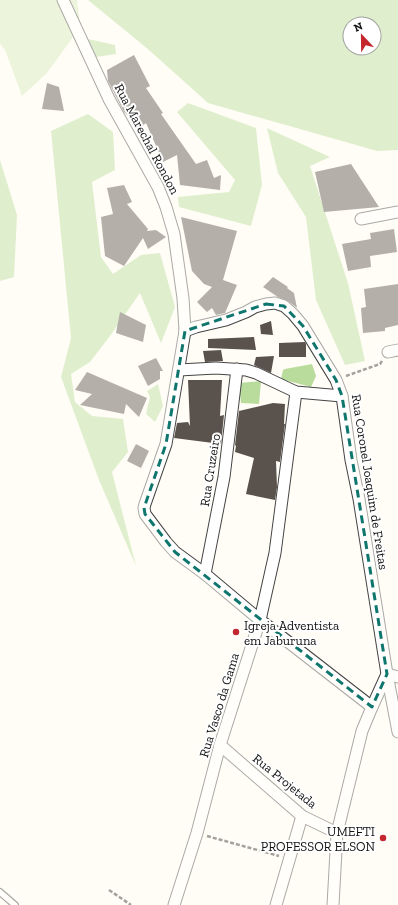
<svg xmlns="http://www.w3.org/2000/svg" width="398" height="905" font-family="'Zilla Slab',serif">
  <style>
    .green { fill: #d5ebbd }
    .forest { fill: #b9dc9c; fill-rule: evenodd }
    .building { fill: #5a524d }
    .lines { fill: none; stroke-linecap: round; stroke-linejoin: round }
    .lane-casing { stroke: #444; stroke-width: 8 }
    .street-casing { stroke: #444; stroke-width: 13 }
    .path { stroke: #333; stroke-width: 2.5; stroke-dasharray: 4 2; stroke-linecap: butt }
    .lane { stroke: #fff; stroke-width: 5.5 }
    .street { stroke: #fff; stroke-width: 11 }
    .marked { fill: none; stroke: #0f766e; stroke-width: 3; stroke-dasharray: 8 5; stroke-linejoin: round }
    .poi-dot { fill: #c4262e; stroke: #fff; stroke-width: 1.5 }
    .labels { text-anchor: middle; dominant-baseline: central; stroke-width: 4; stroke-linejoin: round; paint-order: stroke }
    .street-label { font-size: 13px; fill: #111; stroke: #fff }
    .poi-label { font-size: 13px; fill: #111; stroke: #fff; text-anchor: start }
  </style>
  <rect width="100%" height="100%" fill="#fffdf5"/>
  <!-- green -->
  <path class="green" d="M0,0H77L80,23L76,33L47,73L22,96L5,50L0,44Z"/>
  <!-- forest -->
  <g class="forest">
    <path d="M88,0H398V150L377,151L208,103L149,50ZM350,24H374V48H350Z"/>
    <path d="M88,39L115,45L116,54L96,57Z"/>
    <path d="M188,103L256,128L262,185L251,226L179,207L178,197L229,192L235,180L177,112Z"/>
    <path d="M88,114L113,132L115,170L92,182L101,257L113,274L141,255L160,253L175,307L161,343L140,293L110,336L90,362L71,374L75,402L92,416L123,419L128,452L112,472L136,566L99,480L61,377L71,338L51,131Z"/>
    <path d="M267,128L330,157L310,166L348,283L365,361L345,365L316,300L306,217L278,173Z"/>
    <path d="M0,160L17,215L14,277L0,281Z"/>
    <path d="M312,364L316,376L311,387L281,379L283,370L285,369Z"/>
    <path d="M261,381L259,404L241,403L239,383Z"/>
    <path d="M158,384L163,406L155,422L146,414L150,397L147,391Z"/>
  </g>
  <!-- building -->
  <g class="building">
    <path d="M134,55L150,86L146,88L163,113L161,114L196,164L207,160L214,178L221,175L220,190L180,185L177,155L163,162L146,123L141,127L124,112L108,81L107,70Z"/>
    <path d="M47,83L59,87L64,111L42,109Z"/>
    <path d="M351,164L379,207L324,212L315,172Z"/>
    <path d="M124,185L132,202L127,204L148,229L147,231L156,230L166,237L148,249L143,238L124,266L105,256L101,217L113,214L107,188Z"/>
    <path d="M181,217L237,231L223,280L237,285L225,313L216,315L212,308L207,312L197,302L212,287L204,284L192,271Z"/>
    <path d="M394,229L397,252L370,256L371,267L348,271L342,244L371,239L370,233Z"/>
    <path d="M273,277L288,287L287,288L294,293L297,308L288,301L278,297L263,287Z"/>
    <path d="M398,284V325L385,328V331L363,333L361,308L366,307L364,289Z"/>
    <path d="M120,312L146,325L143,342L116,333Z"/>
    <path d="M271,321L273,335L261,334L260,325Z"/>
    <path d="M254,337L256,350L208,348V339Z"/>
    <path d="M305,342L306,344V357H279V343Z"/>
    <path d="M221,350L223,361L205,362L203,351Z"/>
    <path d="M274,356L271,373L254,365L256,357Z"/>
    <path d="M156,358L163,371H160V379L148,386L138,366Z"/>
    <path d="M87,372L147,398L139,417L126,404L124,414L80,405L92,394L75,390Z"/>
    <path d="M188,380H222L220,416L224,415L221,444L174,438L177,423L188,422L190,426Z"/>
    <path d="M273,403L285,404L284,424H285L280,462L276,461L277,487L275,500L246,494L254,458L235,452L236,446L235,445L239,411Z"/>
    <path d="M136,444L149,451L141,468L127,461Z"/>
  </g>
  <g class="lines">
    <defs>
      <path id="lane" d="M0,892L15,905"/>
      <g id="street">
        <path d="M63,0L109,99L158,187L166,207L174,234L183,298L185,331L166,444L145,504L144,508L145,514L166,542L175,552L205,574L260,620L372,707"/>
        <path d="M361,219L398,212"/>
        <path d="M185,331L196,327L226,320L246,312L255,307L266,304L275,303L284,306L293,314L303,326L336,380L342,396L351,460L359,499L387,674L398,732"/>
        <path d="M388,352L398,350"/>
        <path d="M179,370L216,368L246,370L256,373L296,392L342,396"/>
        <path d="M205,574L224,477L237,369"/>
        <path d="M220,745L302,816L337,833"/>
        <path d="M174,905L197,833L220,745L260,620L275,553L296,392"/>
        <path d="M276,905L302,816"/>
        <path d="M333,905L337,833L362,731L372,707L387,674L398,677"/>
      </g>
    </defs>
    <!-- lane casing -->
    <use href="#lane" class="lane-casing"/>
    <!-- street casing -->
    <use href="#street" class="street-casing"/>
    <!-- path -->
    <g class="path">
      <path d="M346,376L380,364L382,361"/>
      <path d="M207,836L279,856"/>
      <path d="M109,890L131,905"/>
    </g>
    <!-- lane -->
    <use href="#lane" class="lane"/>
    <!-- street -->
    <use href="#street" class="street"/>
  </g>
  <!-- marked area -->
  <path d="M0 0H398V905H0ZM266,304L284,306L303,326L336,380L342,396L387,674L372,707L175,552L145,514L144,508L166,444L185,331Z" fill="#fffdf5" fill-opacity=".55" fill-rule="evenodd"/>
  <path class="marked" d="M266,304L284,306L303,326L336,380L342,396L387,674L372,707L175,552L145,514L144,508L166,444L185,331Z"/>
  <!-- markers -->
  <g class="poi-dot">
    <circle cx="236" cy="632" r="4"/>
    <circle cx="383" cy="838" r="4"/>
  </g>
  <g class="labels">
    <!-- street labels -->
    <g class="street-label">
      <text transform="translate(147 139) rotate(62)">Rua Marechal Rondon</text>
      <text transform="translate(210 470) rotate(-81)">Rua Cruzeiro</text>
      <text transform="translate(370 482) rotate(81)">Rua Coronel Joaquim de Freitas</text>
      <text transform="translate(219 705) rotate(-73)">Rua Vasco da Gama</text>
      <text transform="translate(285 781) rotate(39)">Rua Projetada</text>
    </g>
    <!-- poi labels -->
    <g class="poi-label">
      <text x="244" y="625">Igreja Adventista<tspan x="244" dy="15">em Jaburuna</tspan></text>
      <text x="375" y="831" text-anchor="end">UMEFTI<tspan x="375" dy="15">PROFESSOR ELSON</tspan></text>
    </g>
  </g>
  <!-- north arrow -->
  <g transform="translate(362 36) rotate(338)"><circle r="19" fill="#ffffff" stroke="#a0a0a0"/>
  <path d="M0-3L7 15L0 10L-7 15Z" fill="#c4262e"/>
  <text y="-6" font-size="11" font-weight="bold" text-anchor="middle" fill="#111111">N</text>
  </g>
</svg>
